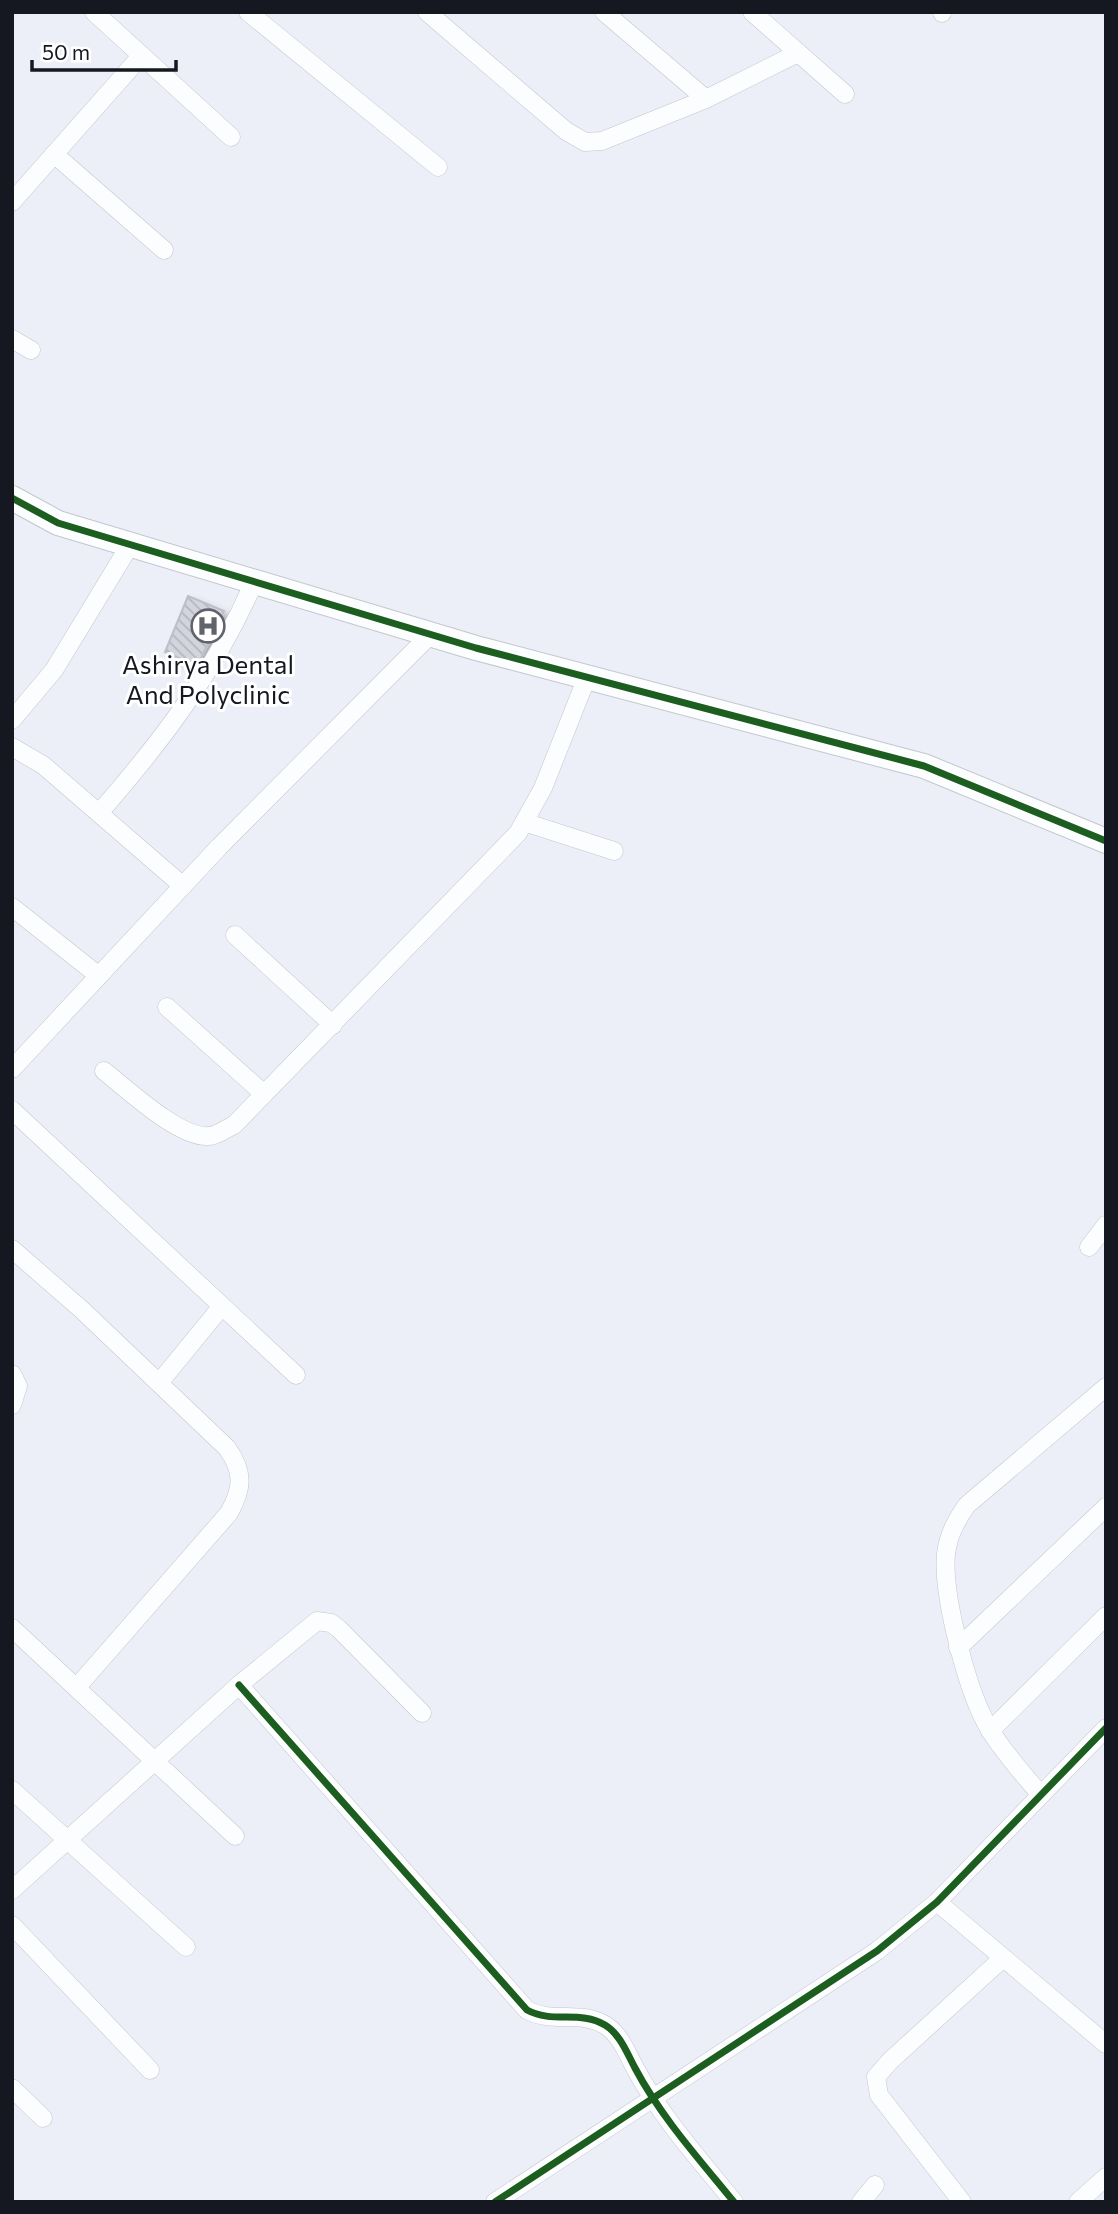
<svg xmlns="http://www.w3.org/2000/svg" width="1118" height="2214" font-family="Commissioner,sans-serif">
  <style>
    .building { fill: url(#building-back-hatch); stroke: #bcbfc7; stroke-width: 2; filter: url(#shadow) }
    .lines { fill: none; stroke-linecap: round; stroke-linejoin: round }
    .street-casing { stroke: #c4c6ce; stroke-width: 19 }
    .secondary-casing { stroke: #c4c6ce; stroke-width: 26 }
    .street { stroke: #fcfdfe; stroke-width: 18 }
    .secondary { stroke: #fcfdfe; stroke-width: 24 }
    .cycleway-casing { stroke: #fff; stroke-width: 11 }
    .cycleway { stroke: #1b5e20; stroke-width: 7 }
    .labels { text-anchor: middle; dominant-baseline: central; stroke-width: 6; stroke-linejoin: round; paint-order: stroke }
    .poi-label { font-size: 26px; fill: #151820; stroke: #fff }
  </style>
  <defs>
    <pattern id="building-back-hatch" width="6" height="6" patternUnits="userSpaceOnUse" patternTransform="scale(1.75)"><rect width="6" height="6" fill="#d2d5dd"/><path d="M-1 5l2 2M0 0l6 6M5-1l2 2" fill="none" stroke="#b3b6bd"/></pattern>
    <filter id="shadow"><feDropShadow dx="5.5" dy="5.5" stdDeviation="3.5" flood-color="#0004"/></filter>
  </defs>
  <rect width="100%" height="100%" fill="#eceff7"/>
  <!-- building -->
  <path class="building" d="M188,596L224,611L197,666L165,652Z"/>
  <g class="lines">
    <defs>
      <g id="street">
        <path d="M94,12L231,137"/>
        <path d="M248,12L438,167"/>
        <path d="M427,12L566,131L585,142L602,141L706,99L798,53"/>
        <path d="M604,12L706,99"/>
        <path d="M752,12L845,94"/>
        <path d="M942,12V13"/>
        <path d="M54,154L164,250"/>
        <path d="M12,202L141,56"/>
        <path d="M12,339L31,350"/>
        <path d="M12,720L54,670L130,545"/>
        <path d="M12,747L43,765L183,886"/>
        <path d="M99,813C162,741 216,670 254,582"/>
        <path d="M524,822L614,851"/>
        <path d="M12,907L99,976"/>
        <path d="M235,935L333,1025"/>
        <path d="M167,1007L264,1094"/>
        <path d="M12,1069L219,847L430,635"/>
        <path d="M104,1071C127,1089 180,1139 209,1136C217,1136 227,1128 234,1125L518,833L543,788L587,677"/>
        <path d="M12,1110L296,1375"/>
        <path d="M1089,1247L1106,1225"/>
        <path d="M12,1249L81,1309L227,1448C244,1472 243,1488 229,1513L77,1687"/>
        <path d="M12,1374L18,1386L12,1405"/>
        <path d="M159,1383L222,1306"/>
        <path d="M12,1628L235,1836"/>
        <path d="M958,1648L1106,1507"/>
        <path d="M239,1685L527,2010C553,2024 580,2010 605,2025C620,2034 627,2053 635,2068C661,2117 699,2159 734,2202"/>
        <path d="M990,1731L1106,1616"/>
        <path d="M12,1790L186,1947"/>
        <path d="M1040,1794C1023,1774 1004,1753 990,1730C968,1695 942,1595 946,1554C948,1535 956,1520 967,1505L1106,1387"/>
        <path d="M12,1890L239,1685L317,1621L331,1623L339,1629L422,1713"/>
        <path d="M937,1902L1106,2044"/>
        <path d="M12,1925L150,2070"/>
        <path d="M12,2088L43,2118"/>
        <path d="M495,2202L877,1951L937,1902L1106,1728"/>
        <path d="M861,2202L875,2185"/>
        <path d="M962,2202L879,2095L876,2077L890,2061L1003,1958"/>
        <path d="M1078,2202L1106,2177"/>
      </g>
      <path id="secondary" d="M12,498L58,523L476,648L924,766L1106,841"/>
    </defs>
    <!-- street casing -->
    <use href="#street" class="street-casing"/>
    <!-- secondary casing -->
    <use href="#secondary" class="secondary-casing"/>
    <!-- street -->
    <use href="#street" class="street"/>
    <!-- secondary -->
    <use href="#secondary" class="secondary"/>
    <defs>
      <g id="cycleway">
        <path d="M12,498L58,523L476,648L924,766L1106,841"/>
        <path d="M239,1685L527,2010C553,2024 580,2010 605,2025C620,2034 627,2053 635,2068C661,2117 699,2159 734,2202"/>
        <path d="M495,2202L877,1951L937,1902L1106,1728"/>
      </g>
    </defs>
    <!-- cycleway casing -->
    <use href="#cycleway" class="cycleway-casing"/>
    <!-- cycleway -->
    <use href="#cycleway" class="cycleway"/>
  </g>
  <!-- icons -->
  <defs>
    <symbol id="hospital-ring" viewBox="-11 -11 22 22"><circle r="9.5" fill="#fff" stroke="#60636b" stroke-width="1.5"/><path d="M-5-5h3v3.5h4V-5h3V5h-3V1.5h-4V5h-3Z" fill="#60636b"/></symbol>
  </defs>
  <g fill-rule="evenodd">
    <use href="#hospital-ring" x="189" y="607" width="38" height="38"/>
  </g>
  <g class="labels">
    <!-- poi labels -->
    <g class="poi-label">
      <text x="208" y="663">Ashirya Dental<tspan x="208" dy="30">And Polyclinic</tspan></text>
    </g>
  </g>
  <!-- border -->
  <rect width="1118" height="2214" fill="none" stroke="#151820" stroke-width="28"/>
  <!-- scale -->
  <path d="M32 60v10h144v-10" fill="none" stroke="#151820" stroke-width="3.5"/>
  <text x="42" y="60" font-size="21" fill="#151820" stroke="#ffffff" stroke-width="5" paint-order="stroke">50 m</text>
</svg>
